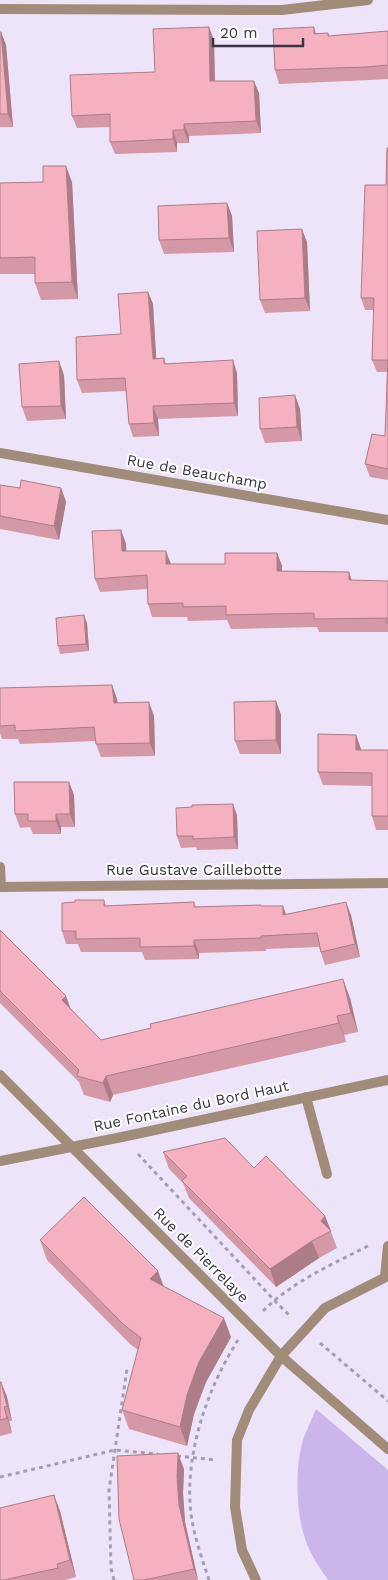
<svg xmlns="http://www.w3.org/2000/svg" width="388" height="1580" font-family="'Work Sans',sans-serif">
  <style>
    .green { fill: #cbb5eb }
    .lines { fill: none; stroke-linecap: round; stroke-linejoin: round }
    .path { stroke: #a59eb1; stroke-width: 3; stroke-dasharray: 4 4; stroke-linecap: butt }
    .service { stroke: #a18b79; stroke-width: 10 }
    .minor { stroke: #a18b79; stroke-width: 10 }
    .wall { fill: #d498a6 }
    .shaded-wall { fill: #ac7c87 }
    .building { fill: #f6b1c1; stroke: #ac7c87 }
    .labels { text-anchor: middle; dominant-baseline: central; stroke-width: 4; stroke-linejoin: round; paint-order: stroke }
    .street-label { font-size: 15px; fill: #393442; stroke: #fff }
  </style>
  <rect width="100%" height="100%" fill="#ede4fa"/>
  <!-- green -->
  <path class="green" d="M316,1409L388,1470V1580H328C318,1566 307,1549 303,1532C296,1506 295,1463 304,1437C308,1428 312,1418 316,1409Z"/>
  <g class="lines">
    <!-- path -->
    <g class="path">
      <path d="M138,1154L274,1300L291,1317"/>
      <path d="M263,1311C293,1281 331,1265 368,1246"/>
      <path d="M320,1343L388,1401"/>
      <path d="M177,1456L216,1460"/>
      <path d="M0,1477L115,1450L158,1454"/>
      <path d="M114,1580L111,1568L109,1490L127,1369"/>
      <path d="M209,1580C202,1559 194,1536 191,1514C184,1455 207,1389 238,1340"/>
    </g>
    <!-- service -->
    <g class="service">
      <path d="M0,867L1,887"/>
      <path d="M306,1097L327,1174"/>
    </g>
    <!-- minor -->
    <g class="minor">
      <path d="M0,9L282,10L368,0"/>
      <path d="M0,453L388,520"/>
      <path d="M0,887L388,883"/>
      <path d="M0,1075L281,1356L388,1449"/>
      <path d="M0,1161L122,1137L388,1080"/>
      <path d="M385,1277L388,1246"/>
      <path d="M256,1580L242,1550L235,1507L237,1440L249,1410L281,1356L325,1308L388,1276"/>
    </g>
  </g>
  <!-- wall -->
  <g class="wall">
    <path d="M314,27L316,33H328L329,36L388,31V79L370,80L279,84L275,70Z"/>
    <path d="M0,32L6,45L13,127H0Z"/>
    <path d="M214,40L215,81L259,93L261,133L189,136V143H177V152L115,154L110,142V127L77,128L72,116Z"/>
    <path d="M388,148V480L370,477L365,464L385,436L387,372H377L372,360L374,310H365L361,298L386,185Z"/>
    <path d="M72,182L78,299L41,300L35,283V274H0V183Z"/>
    <path d="M227,203L232,216L234,252L164,254L159,240Z"/>
    <path d="M307,242L310,311L265,313L260,300Z"/>
    <path d="M148,292L153,304L156,358H164L166,364L237,373L238,416L158,419L159,436L133,437L129,424L126,391L82,393L77,380L121,334Z"/>
    <path d="M64,375L66,419L27,421L22,407Z"/>
    <path d="M300,409L302,441L265,443L260,429Z"/>
    <path d="M0,485L20,488H61L66,502L59,540L0,529Z"/>
    <path d="M121,530L126,544V551L171,564H225L277,553L282,566V571L349,572L352,581H388V632H319L317,627L231,629L227,620L188,621L187,617H152L148,604L147,589L100,592L95,579Z"/>
    <path d="M87,623L89,651L60,654L58,646Z"/>
    <path d="M112,685L117,699L118,703L154,716L155,756L101,757L96,744V741L20,744L18,739H2L0,733V688Z"/>
    <path d="M276,701L281,715V754H240L235,741Z"/>
    <path d="M356,735L361,750H388V830H376L372,816V786L323,785L318,772Z"/>
    <path d="M69,782L74,795L75,827H61V834H33L30,827L20,828L15,814Z"/>
    <path d="M237,815L238,849L197,850L196,847L181,848L177,836Z"/>
    <path d="M104,900L106,906L194,902L196,907L261,905V906H283L286,914L351,915L360,957L325,965L319,947L266,949V951L199,953V959L145,960L142,952H81L78,944H66L62,931L75,902Z"/>
    <path d="M0,930L70,1009L101,1040L350,998L358,1032L344,1035L346,1042L113,1095L110,1102L84,1095L79,1082L0,1003Z"/>
    <path d="M163,1152L254,1168L325,1216L337,1248L319,1258L276,1287L189,1198L183,1183L169,1169Z"/>
    <path d="M40,1240L164,1286L231,1337L206,1382L194,1414L187,1446L129,1429L122,1410L138,1350L130,1344L47,1260Z"/>
    <path d="M0,1382H1L7,1397L12,1421H9L12,1433L0,1436Z"/>
    <path d="M184,1469L183,1493L185,1522L198,1580H134Z"/>
    <path d="M54,1495L60,1511L76,1577L65,1580H0Z"/>
  </g>
  <!-- shaded-wall -->
  <g class="shaded-wall">
    <path d="M209,27L214,40L215,94L210,81Z"/>
    <path d="M1,32L6,45L13,127L8,114Z"/>
    <path d="M254,81L259,93L261,133L256,121Z"/>
    <path d="M184,124L189,136V143L184,130Z"/>
    <path d="M173,130L177,143V152L173,139Z"/>
    <path d="M66,166L72,182L78,299L72,282Z"/>
    <path d="M227,203L232,216L234,252L229,238Z"/>
    <path d="M302,229L307,242L310,311L305,298Z"/>
    <path d="M148,292L153,304L157,371L153,359Z"/>
    <path d="M233,360L237,373L238,416L234,403Z"/>
    <path d="M59,361L64,375L66,419L61,406Z"/>
    <path d="M295,395L300,409L302,441L297,427Z"/>
    <path d="M153,406L158,419L159,436L154,423Z"/>
    <path d="M61,488L66,502L59,540L54,526Z"/>
    <path d="M121,530L126,544L127,565L122,551Z"/>
    <path d="M166,551L171,564H166Z"/>
    <path d="M277,553L282,566V585L277,571Z"/>
    <path d="M349,572L353,586L349,580Z"/>
    <path d="M84,615L87,623L89,651L86,644Z"/>
    <path d="M112,685L117,699L119,717L114,703Z"/>
    <path d="M276,701L281,715V754L276,740Z"/>
    <path d="M149,702L154,716L155,756L150,743Z"/>
    <path d="M356,735L361,749V763L356,750Z"/>
    <path d="M69,782L74,795L75,827L70,814Z"/>
    <path d="M233,804L237,815L238,849L234,837Z"/>
    <path d="M56,814L61,827V834L56,821Z"/>
    <path d="M346,902L351,915L360,957L355,944Z"/>
    <path d="M283,906L287,919L283,915Z"/>
    <path d="M194,940L199,953V959L194,946Z"/>
    <path d="M343,979L350,998L358,1032L351,1013Z"/>
    <path d="M66,996L73,1015L62,1000Z"/>
    <path d="M337,1016L344,1035L346,1042L339,1023Z"/>
    <path d="M106,1076L113,1095L110,1102L103,1083Z"/>
    <path d="M325,1216L331,1231L321,1221Z"/>
    <path d="M312,1241L319,1258L276,1287L270,1269Z"/>
    <path d="M158,1271L165,1290L150,1279Z"/>
    <path d="M224,1318L231,1337L206,1382L194,1414L187,1446L180,1427L187,1395L199,1362Z"/>
    <path d="M1,1382L7,1397L12,1421L7,1406Z"/>
    <path d="M4,1407L9,1421L12,1433L7,1418Z"/>
    <path d="M178,1453L184,1469L183,1493L185,1522L198,1580L194,1569L179,1505L177,1477Z"/>
    <path d="M54,1495L60,1511L76,1577L70,1560Z"/>
  </g>
  <!-- building -->
  <g class="building">
    <path d="M209,27L210,81H254L256,121L184,124V130H173V139L110,142V114L72,116L70,75L155,72L153,29Z"/>
    <path d="M314,27V34L328,33V36L388,31V65L366,67L275,70L273,29Z"/>
    <path d="M0,32H1L8,114H0Z"/>
    <path d="M387,148H388V469L365,464L372,434L385,436L388,360H372L374,298H361L365,185H386Z"/>
    <path d="M43,166H66L72,282L35,283V257L0,258V183L43,182Z"/>
    <path d="M227,203L229,238L159,240L158,206Z"/>
    <path d="M302,229L305,298L260,300L257,231Z"/>
    <path d="M148,292L153,359L164,358V364L233,360L234,403L153,406L154,423L129,424L125,378L77,380L76,337L121,334L118,294Z"/>
    <path d="M59,361L61,406L22,407L19,364Z"/>
    <path d="M295,395L297,427L260,429L259,398Z"/>
    <path d="M21,480L61,488L54,526L0,516V485L20,488Z"/>
    <path d="M121,530L122,551H166V564H225V553H277V571L349,572V580L388,581V623H386L387,618L314,619V613L226,615V606L183,607V603L148,604L147,575L95,579L92,531Z"/>
    <path d="M84,615L86,644L58,646L56,618Z"/>
    <path d="M112,685L114,703L149,702L150,743L96,744L94,727L15,731V725L0,726V688Z"/>
    <path d="M276,701V740L235,741L234,702Z"/>
    <path d="M318,734L356,735V750H388V816H372V773L318,772Z"/>
    <path d="M14,782H69L70,814H56V821H28V814H15Z"/>
    <path d="M233,804L234,837L193,839V836H177L176,808L192,807V805Z"/>
    <path d="M75,900H104V906L194,902V907L261,905V906H283V915L346,902L355,944L321,952L317,933L261,936V938L194,940V946L140,947V938L76,939V931H62V903L75,902Z"/>
    <path d="M0,930L66,996L62,1000L101,1040L151,1028L150,1024L343,979L351,1013L337,1016L339,1023L106,1076L103,1083L77,1076L79,1070L0,991Z"/>
    <path d="M225,1138L254,1168L266,1156L325,1216L321,1221L331,1231L312,1241L270,1269L182,1181L187,1176L163,1152Z"/>
    <path d="M84,1197L158,1271L150,1279L224,1318L199,1362L187,1395L180,1427L122,1410L141,1338L123,1324L40,1240Z"/>
    <path d="M0,1382H1L7,1406L4,1407L7,1418L0,1420Z"/>
    <path d="M178,1453L177,1477L179,1505L194,1569L144,1580H134L119,1519L117,1456Z"/>
    <path d="M54,1495L70,1560L57,1564L58,1568L26,1575L4,1580H0V1508Z"/>
  </g>
  <g class="labels">
    <!-- street labels -->
    <g class="street-label">
      <text transform="translate(197 472) rotate(10)">Rue de Beauchamp</text>
      <text x="194" y="870">Rue Gustave Caillebotte</text>
      <text transform="translate(191 1106) rotate(-12)">Rue Fontaine du Bord Haut</text>
      <text transform="translate(201 1255) rotate(45)">Rue de Pierrelaye</text>
    </g>
  </g>
  <!-- scale -->
  <path d="M213 38v8h90v-8" fill="none" stroke="#393442" stroke-width="2.5"/>
  <text x="220" y="38" font-size="15" fill="#393442" stroke="#ffffff" stroke-width="4" paint-order="stroke">20 m</text>
</svg>
